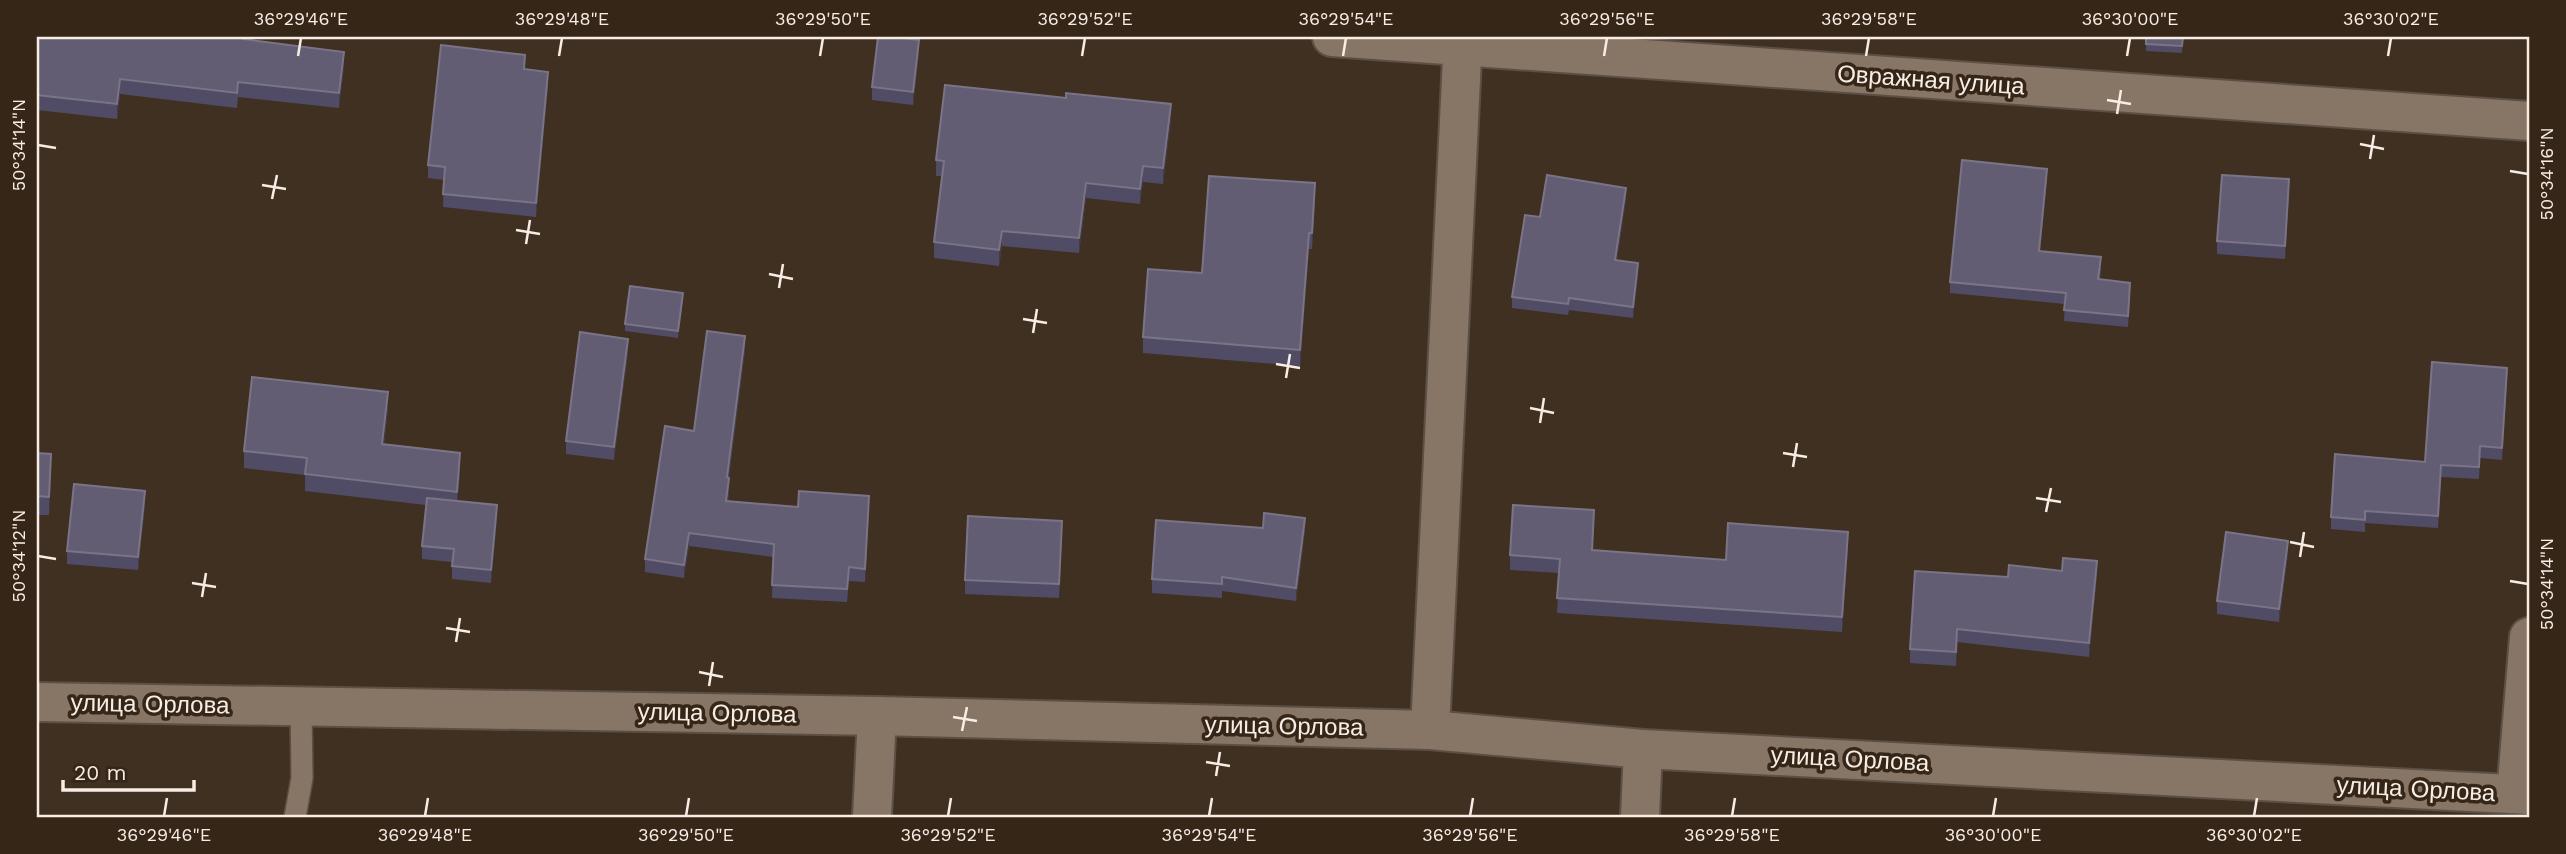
<svg xmlns="http://www.w3.org/2000/svg" width="2566" height="854" font-family="'Work Sans',sans-serif">
  <style>
    .lines { fill: none; stroke-linecap: round; stroke-linejoin: round }
    .lane-casing { stroke: #5c4f43; stroke-width: 24 }
    .street-casing { stroke: #5c4f43; stroke-width: 42 }
    .lane { stroke: #877566; stroke-width: 21 }
    .street { stroke: #877566; stroke-width: 38 }
    .wall { fill: #514c66 }
    .shaded-wall { fill: #433a45 }
    .building { fill: #635d74; stroke: #7a7486; stroke-width: 2 }
    .ticks { fill: none; stroke: #f7ede4; stroke-width: 2.5 }
    .labels { text-anchor: middle; dominant-baseline: central; stroke-width: 7; stroke-linejoin: round; paint-order: stroke }
    .street-label { font-size: 24px; fill: #f7ede4; stroke: #352618 }
    .neatline { fill: none; stroke: #f7ede4; stroke-width: 2.5 }
    .ticks-label { font-size: 18px; text-anchor: middle; fill: #f7ede4 }
  </style>
  <rect width="100%" height="100%" fill="#3f3022"/>
  <g class="lines">
    <defs>
      <path id="lane" d="M295,817L302,778L301,706"/>
      <g id="street">
        <path d="M1332,37L2529,121"/>
        <path d="M37,702L877,716L1430,730L1643,749L2529,795"/>
        <path d="M1430,730L1463,37"/>
        <path d="M2516,794L2529,637"/>
        <path d="M872,817L877,716"/>
        <path d="M1640,817L1643,749"/>
      </g>
    </defs>
    <!-- lane casing -->
    <use href="#lane" class="lane-casing"/>
    <!-- street casing -->
    <use href="#street" class="street-casing"/>
    <!-- lane -->
    <use href="#lane" class="lane"/>
    <!-- street -->
    <use href="#street" class="street"/>
  </g>
  <!-- wall -->
  <g class="wall">
    <path d="M37,37H245V40L344,67L339,108L238,97L237,108L120,94L117,119L37,110Z"/>
    <path d="M2146,37H2183L2182,53L2146,51Z"/>
    <path d="M919,53L913,105L872,100V87Z"/>
    <path d="M525,69L548,85L536,217L443,207L444,180L428,178V165Z"/>
    <path d="M1171,119L1163,184L1143,182L1140,204L1086,198L1079,253L1002,246L999,266L934,258V242L942,176H936V160Z"/>
    <path d="M2047,180L2040,251L2101,268L2100,279L2130,294L2128,327L2064,321L2065,304L1950,293V282Z"/>
    <path d="M2289,193L2285,259L2217,254V241Z"/>
    <path d="M1626,199L1617,260L1638,274L1633,318L1569,310L1568,315L1512,308V297L1540,217Z"/>
    <path d="M1315,200L1312,249H1309L1300,366L1143,353V337L1202,273Z"/>
    <path d="M683,300L678,338L625,331V324Z"/>
    <path d="M745,350L729,477V491L728,502L798,507L869,509L865,582L849,581L847,602L772,598L773,557L689,546L684,578L645,572V559L694,431Z"/>
    <path d="M628,352L614,460L566,454V441Z"/>
    <path d="M2507,380L2502,460L2480,458L2479,479L2441,477L2438,528L2365,523V532L2331,529V517L2425,462Z"/>
    <path d="M388,409L384,444L460,471L457,501L497,518L491,583L452,579V562L422,559V546L426,505L305,491V475L244,468V451Z"/>
    <path d="M37,453L51,472L49,515H37Z"/>
    <path d="M145,504L138,570L67,564V551Z"/>
    <path d="M1594,525L1593,550L1726,560L1848,547L1842,632L1557,613L1559,573L1510,570V555Z"/>
    <path d="M1263,528L1305,531L1296,601L1222,591V598L1152,593V579Z"/>
    <path d="M1062,534L1059,598L965,594V580Z"/>
    <path d="M2288,554L2279,622L2217,614V601Z"/>
    <path d="M2097,574L2089,657L1957,642L1956,666L1910,663V649L2008,577Z"/>
  </g>
  <!-- shaded-wall -->
  <g class="shaded-wall">
    <path d="M919,40V53L913,105V92Z"/>
    <path d="M344,52V67L339,108V93Z"/>
    <path d="M548,72V85L536,217V203Z"/>
    <path d="M120,79V94L117,119V104Z"/>
    <path d="M1171,104V119L1163,184V168Z"/>
    <path d="M1143,166V182L1140,204V189Z"/>
    <path d="M2047,169V180L2039,262V251Z"/>
    <path d="M2289,179V193L2285,259V246Z"/>
    <path d="M1086,183V198L1079,253V238Z"/>
    <path d="M1315,183V200L1312,249V233Z"/>
    <path d="M1626,188V199L1615,272V260Z"/>
    <path d="M1002,231V246L999,266V250Z"/>
    <path d="M1309,233V249L1300,366V350Z"/>
    <path d="M1638,263V274L1633,318V307Z"/>
    <path d="M683,293V300L678,338V331Z"/>
    <path d="M745,336V350L727,490V477Z"/>
    <path d="M628,339V352L614,460V447Z"/>
    <path d="M2507,368V380L2502,460V448Z"/>
    <path d="M388,392V409L382,461V444Z"/>
    <path d="M460,453V471L457,509V492Z"/>
    <path d="M51,454V472L49,515V497Z"/>
    <path d="M729,478V491L726,515V501Z"/>
    <path d="M145,491V504L138,570V557Z"/>
    <path d="M869,496V509L865,582V569Z"/>
    <path d="M497,505V518L491,583V570Z"/>
    <path d="M1305,518V531L1296,601V588Z"/>
    <path d="M1848,532V547L1842,632V617Z"/>
    <path d="M689,533V546L684,578V565Z"/>
    <path d="M2288,541V554L2279,622V609Z"/>
    <path d="M2097,561V574L2089,657V643Z"/>
  </g>
  <!-- building -->
  <g class="building">
    <path d="M37,37H244L243,39L344,52L339,93L238,82L237,93L120,79L117,104L37,95Z"/>
    <path d="M878,37H894L919,40L913,92L872,87Z"/>
    <path d="M2146,37H2183L2182,46L2146,44Z"/>
    <path d="M441,45L525,55L524,69L548,72L536,203L443,194L445,167L428,165Z"/>
    <path d="M945,85L1066,98V93L1171,104L1163,168L1143,166L1140,189L1086,183L1079,238L1002,231L999,250L934,242L944,161L936,160Z"/>
    <path d="M1962,160L2047,169L2039,251L2101,257L2098,279L2130,283L2128,316L2064,310L2066,293L1950,282Z"/>
    <path d="M1547,175L1626,188L1615,260L1638,263L1633,307L1569,298L1568,304L1512,297L1525,215L1540,217Z"/>
    <path d="M2222,175L2289,179L2285,246L2217,241Z"/>
    <path d="M1209,176L1315,183L1312,233H1309L1300,350L1143,337L1148,269L1202,273Z"/>
    <path d="M630,286L683,293L678,331L625,324Z"/>
    <path d="M707,331L745,336L727,477L729,478L726,501L798,507L799,491L869,496L865,569L849,567L847,589L772,585L774,544L689,533L684,565L645,559L665,426L694,431Z"/>
    <path d="M580,332L628,339L614,447L566,441Z"/>
    <path d="M2432,362L2507,368L2502,448L2480,446L2479,467L2441,465L2438,516L2365,511V520L2331,517L2335,454L2425,462Z"/>
    <path d="M252,377L388,392L382,444L460,453L457,492L305,474L307,458L244,451Z"/>
    <path d="M37,453L51,454L49,497L37,496Z"/>
    <path d="M74,484L145,491L138,557L67,551Z"/>
    <path d="M427,498L497,505L491,570L452,566L454,549L422,546Z"/>
    <path d="M1513,505L1594,510L1592,550L1726,560L1728,523L1848,532L1842,617L1557,598L1560,559L1510,555Z"/>
    <path d="M1264,513L1305,518L1296,588L1222,577V584L1152,579L1156,520L1263,528Z"/>
    <path d="M968,516L1062,521L1059,584L965,580Z"/>
    <path d="M2226,532L2288,541L2279,609L2217,601Z"/>
    <path d="M2063,558L2097,561L2089,643L1957,629L1956,652L1910,649L1915,571L2008,577L2009,565L2062,571Z"/>
  </g>
  <!-- ticks -->
  <path class="ticks" d="M298,56L301,38M559,56L562,38M820,56L823,38M1082,56L1085,38M1343,56L1346,38M1604,56L1607,38M1866,56L1869,38M2127,56L2130,38M2388,56L2391,38M2107,100L2131,104M2117,114L2121,90M2360,144L2384,149M38,145L56,148M2370,159L2374,135M2510,171L2528,174M262,185L286,189M272,199L277,175M516,230L540,234M526,244L530,220M769,274L793,279M779,288L783,264M1023,319L1047,323M1033,333L1037,309M1276,364L1300,368M1286,378L1290,354M1530,408L1554,413M1540,423L1544,398M1783,453L1807,457M1793,467L1797,443M2036,498L2061,502M2046,512L2051,488M2290,542L2314,547M38,556L56,559M2300,557L2304,532M2510,581L2528,584M192,583L216,587M202,597L206,573M446,628L470,632M456,642L460,618M699,672L723,677M709,686L713,662M953,717L977,721M962,731L967,707M1206,762L1230,766M1216,776L1220,752M164,816L167,798M425,816L428,798M686,816L689,798M948,816L951,798M1209,816L1212,798M1470,816L1473,798M1732,816L1735,798M1993,816L1996,798M2254,816L2257,798"/>
  <g class="labels">
    <!-- street labels -->
    <g class="street-label">
      <text transform="translate(1931 80) rotate(4)">Овражная улица</text>
      <text transform="translate(150 704) rotate(1)">улица Орлова</text>
      <text transform="translate(717 713) rotate(1)">улица Орлова</text>
      <text transform="translate(1284 726) rotate(1)">улица Орлова</text>
      <text transform="translate(1850 759) rotate(3)">улица Орлова</text>
      <text transform="translate(2416 789) rotate(3)">улица Орлова</text>
    </g>
  </g>
  <!-- border -->
  <rect width="2566" height="854" fill="none" stroke="#352618" stroke-width="77"/>
  <!-- scale -->
  <path d="M63 780v10h131v-10" fill="none" stroke="#f7ede4" stroke-width="3.5"/>
  <text x="74" y="780" font-size="21" fill="#f7ede4" stroke="#352618" stroke-width="5" paint-order="stroke">20 m</text>
  <rect x="38" y="38" width="2490" height="778" class="neatline"/>
  <g class="ticks-label">
    <text x="301" y="25">36°29'46"E</text>
    <text x="562" y="25">36°29'48"E</text>
    <text x="823" y="25">36°29'50"E</text>
    <text x="1085" y="25">36°29'52"E</text>
    <text x="1346" y="25">36°29'54"E</text>
    <text x="1607" y="25">36°29'56"E</text>
    <text x="1869" y="25">36°29'58"E</text>
    <text x="2130" y="25">36°30'00"E</text>
    <text x="2391" y="25">36°30'02"E</text>
    <text transform="translate(19 145) rotate(-90)" y="6">50°34'14"N</text>
    <text transform="translate(2547 174) rotate(-90)" y="6">50°34'16"N</text>
    <text transform="translate(19 556) rotate(-90)" y="6">50°34'12"N</text>
    <text transform="translate(2547 584) rotate(-90)" y="6">50°34'14"N</text>
    <text x="164" y="841">36°29'46"E</text>
    <text x="425" y="841">36°29'48"E</text>
    <text x="686" y="841">36°29'50"E</text>
    <text x="948" y="841">36°29'52"E</text>
    <text x="1209" y="841">36°29'54"E</text>
    <text x="1470" y="841">36°29'56"E</text>
    <text x="1732" y="841">36°29'58"E</text>
    <text x="1993" y="841">36°30'00"E</text>
    <text x="2254" y="841">36°30'02"E</text>
  </g>
</svg>
